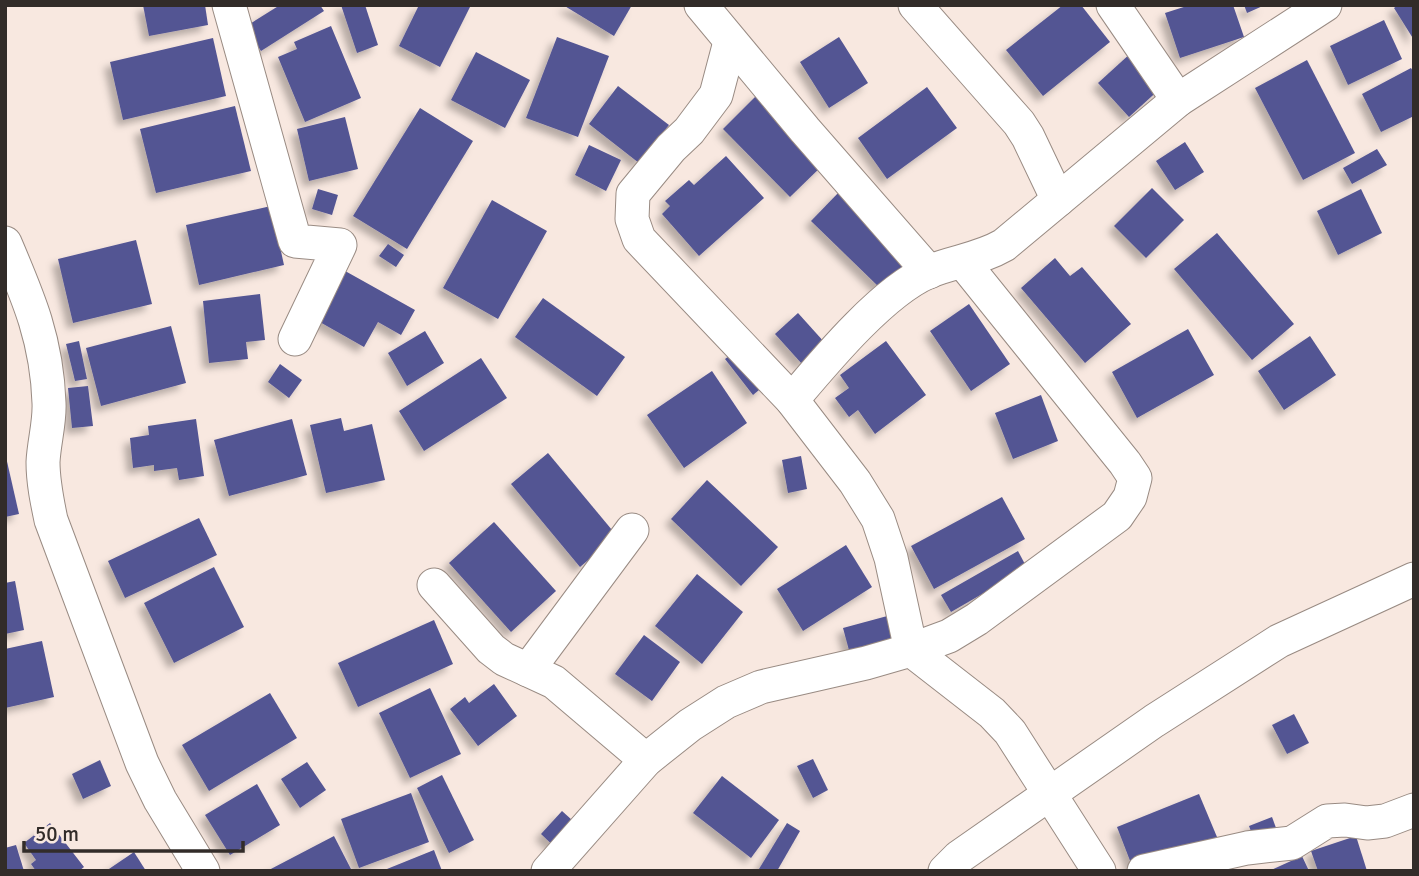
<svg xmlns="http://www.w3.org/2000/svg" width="1419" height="876" font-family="Signika,sans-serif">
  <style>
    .building { fill: #535493; filter: url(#shadow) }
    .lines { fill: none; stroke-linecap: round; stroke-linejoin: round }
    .street-casing { stroke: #998b83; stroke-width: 35 }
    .street { stroke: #fff; stroke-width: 33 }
  </style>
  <defs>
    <filter id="shadow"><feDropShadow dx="-6" dy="6" stdDeviation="3.5" flood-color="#0004"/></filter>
  </defs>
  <rect width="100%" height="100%" fill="#f8e8e0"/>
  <!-- building -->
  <g class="building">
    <path d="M143,5H205L208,25L149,36Z"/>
    <path d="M280,5H320L324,11L261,51L245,27Z"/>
    <path d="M341,5H365L378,45L357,53Z"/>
    <path d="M419,5H471L440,67L399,46Z"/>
    <path d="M563,5H632L614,36Z"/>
    <path d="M1063,5H1081L1110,42L1043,96L1006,50Z"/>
    <path d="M1190,5H1233L1244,37L1180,58L1165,13Z"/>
    <path d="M1244,5H1265L1247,13Z"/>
    <path d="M1398,5H1414V40L1394,8Z"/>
    <path d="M1384,20L1402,59L1348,85L1330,46Z"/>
    <path d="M331,26L361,98L305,122L278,57L297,49L294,42Z"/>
    <path d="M557,37L609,56L578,137L526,118Z"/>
    <path d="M839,37L868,83L829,108L800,62Z"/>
    <path d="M213,38L226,96L123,120L110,62Z"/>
    <path d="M476,52L530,80L505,128L451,100Z"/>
    <path d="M1132,52L1163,86L1129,117L1098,83Z"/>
    <path d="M1307,60L1355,153L1303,180L1255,88Z"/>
    <path d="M1411,68L1414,73V116L1381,132L1362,94Z"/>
    <path d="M618,86L669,125L639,163L589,124Z"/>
    <path d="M927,87L957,128L887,179L858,138Z"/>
    <path d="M760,92L827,161L790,197L723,129Z"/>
    <path d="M235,106L251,171L156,193L140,129Z"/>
    <path d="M420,108L473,141L407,249L353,216Z"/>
    <path d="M345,117L358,169L309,181L297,129Z"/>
    <path d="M1185,142L1204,172L1175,190L1156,161Z"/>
    <path d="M589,145L621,160L606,191L575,175Z"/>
    <path d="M1377,149L1387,165L1352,184L1343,168Z"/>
    <path d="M726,156L764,198L699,256L662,214L670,206L665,201L689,180L694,185Z"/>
    <path d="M1152,188L1184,220L1146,258L1114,226Z"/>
    <path d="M318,189L338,195L332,215L312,209Z"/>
    <path d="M1361,189L1382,233L1338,255L1317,211Z"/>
    <path d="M840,191L911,258L881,289L811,221Z"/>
    <path d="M492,200L547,231L498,319L443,288Z"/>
    <path d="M271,206L284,265L199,285L186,225Z"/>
    <path d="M1217,233L1294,324L1252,360L1174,269Z"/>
    <path d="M136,240L152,304L73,323L58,259Z"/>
    <path d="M388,244L404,255L396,267L379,256Z"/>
    <path d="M1055,258L1070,276L1082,267L1131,324L1085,363L1021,288Z"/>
    <path d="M338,267L415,310L401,335L378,322L364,347L311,317Z"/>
    <path d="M260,294L265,340L246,342L248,359L209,363L203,301Z"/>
    <path d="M543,298L625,357L597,396L515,337Z"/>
    <path d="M969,304L1010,364L971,391L930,331Z"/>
    <path d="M798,313L825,343L802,364L775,334Z"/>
    <path d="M171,326L186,383L101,406L86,348Z"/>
    <path d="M1188,329L1214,375L1137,418L1112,372Z"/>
    <path d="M425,331L444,363L407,386L388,353Z"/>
    <path d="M1310,336L1336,375L1284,410L1258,371Z"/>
    <path d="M79,341L87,379L75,381L66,344Z"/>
    <path d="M886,341L926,395L875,434L858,410L849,417L835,398L849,388L840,375Z"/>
    <path d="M737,350L765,385L753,395L725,359Z"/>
    <path d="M481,358L507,398L424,451L399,411Z"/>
    <path d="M280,364L302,380L289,398L268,382Z"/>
    <path d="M712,371L747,423L684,468L647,415Z"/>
    <path d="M88,386L93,426L72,428L68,388Z"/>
    <path d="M1041,395L1058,441L1013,459L995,413Z"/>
    <path d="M341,418L344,431L372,424L385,480L326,493L310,425Z"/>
    <path d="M196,419L204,476L179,480L177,468L154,471V465L133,468L130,438L149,435L148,426Z"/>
    <path d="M292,419L307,475L229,496L214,440Z"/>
    <path d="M548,453L617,536L580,567L511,484Z"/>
    <path d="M801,456L807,489L788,493L782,460Z"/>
    <path d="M6,457L19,514L5,517V458Z"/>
    <path d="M707,480L778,547L741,586L671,519Z"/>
    <path d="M1002,497L1025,539L934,589L911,546Z"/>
    <path d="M199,518L217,555L125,598L108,561Z"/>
    <path d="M494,522L556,591L511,632L449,563Z"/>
    <path d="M846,545L872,587L803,631L777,589Z"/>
    <path d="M1018,551L1027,568L951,612L941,595Z"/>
    <path d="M214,567L244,627L174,663L144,603Z"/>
    <path d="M697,574L743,612L702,664L655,626Z"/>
    <path d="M15,581L24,630L5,634V583Z"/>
    <path d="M891,615L898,641L850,654L843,628Z"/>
    <path d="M434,620L453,664L358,707L338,663Z"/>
    <path d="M644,635L680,662L652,701L615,674Z"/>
    <path d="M42,641L54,697L5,708V649Z"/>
    <path d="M494,684L517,716L478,746L450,709L465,697L469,703Z"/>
    <path d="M430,688L461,754L410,778L379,713Z"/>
    <path d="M270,693L297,738L209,791L182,745Z"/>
    <path d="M1294,714L1309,743L1287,754L1272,725Z"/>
    <path d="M813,759L828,790L813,798L797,766Z"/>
    <path d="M100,760L111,786L83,799L72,774Z"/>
    <path d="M307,762L326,790L300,808L281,779Z"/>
    <path d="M442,775L474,840L449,853L417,788Z"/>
    <path d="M722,776L779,820L751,858L693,813Z"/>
    <path d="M257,784L280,825L230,855L205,815Z"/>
    <path d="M411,793L429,842L359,868L341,819Z"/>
    <path d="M1199,794L1217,837L1134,871L1117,827Z"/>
    <path d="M562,811L582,829L560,852L541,834Z"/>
    <path d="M1272,817L1279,836L1256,845L1249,826Z"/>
    <path d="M50,823L84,867L79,871H36L31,864L36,860L24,843Z"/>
    <path d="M787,823L800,831L777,871H762L759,869Z"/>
    <path d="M334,836L352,871H267Z"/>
    <path d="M1356,836L1367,871H1318L1311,851Z"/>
    <path d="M16,845L24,871H5V848Z"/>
    <path d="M434,850L442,871H382Z"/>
    <path d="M134,852L146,871H106Z"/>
    <path d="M1302,856L1309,871H1269Z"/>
  </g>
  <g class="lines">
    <defs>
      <g id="street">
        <path d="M229,5L295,241L340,245L295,339"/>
        <path d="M701,5L805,130L929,272"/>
        <path d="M915,5L1019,123L1028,137L1058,200"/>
        <path d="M1113,5L1178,100"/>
        <path d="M730,42L716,95L689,131L671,148L633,194L632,219L639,239L792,400L855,482L878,519L891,558L911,650L992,713L1010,732L1099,871"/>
        <path d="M5,243C29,299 47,341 49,403C50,422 44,442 43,462C43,482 47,501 51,520L142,763L160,800L203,871"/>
        <path d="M792,400C825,361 882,292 928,272C954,261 978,260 1004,245L1178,100L1325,5"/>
        <path d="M434,585L491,649L504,659L554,682L646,760"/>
        <path d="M528,670L632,530"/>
        <path d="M548,871L646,760L690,725L726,702L761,687L866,663L911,650L949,636L977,619L1117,516L1130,497L1135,478L1125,463L963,262"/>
        <path d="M945,871L959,857L1154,721L1279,641L1414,579"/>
        <path d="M1144,871L1247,848L1292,843L1327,821L1345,820L1367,823L1385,821L1414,810"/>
      </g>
    </defs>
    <!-- street casing -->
    <use href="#street" class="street-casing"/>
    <!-- street -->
    <use href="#street" class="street"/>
  </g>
  <!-- border -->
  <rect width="1419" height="876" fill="none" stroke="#322c29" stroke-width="14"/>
  <!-- scale -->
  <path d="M24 841v10h219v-10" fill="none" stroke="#322c29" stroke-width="3.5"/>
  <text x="35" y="841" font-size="21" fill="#322c29" stroke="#f8e8e0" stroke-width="5" paint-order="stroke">50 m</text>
</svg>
